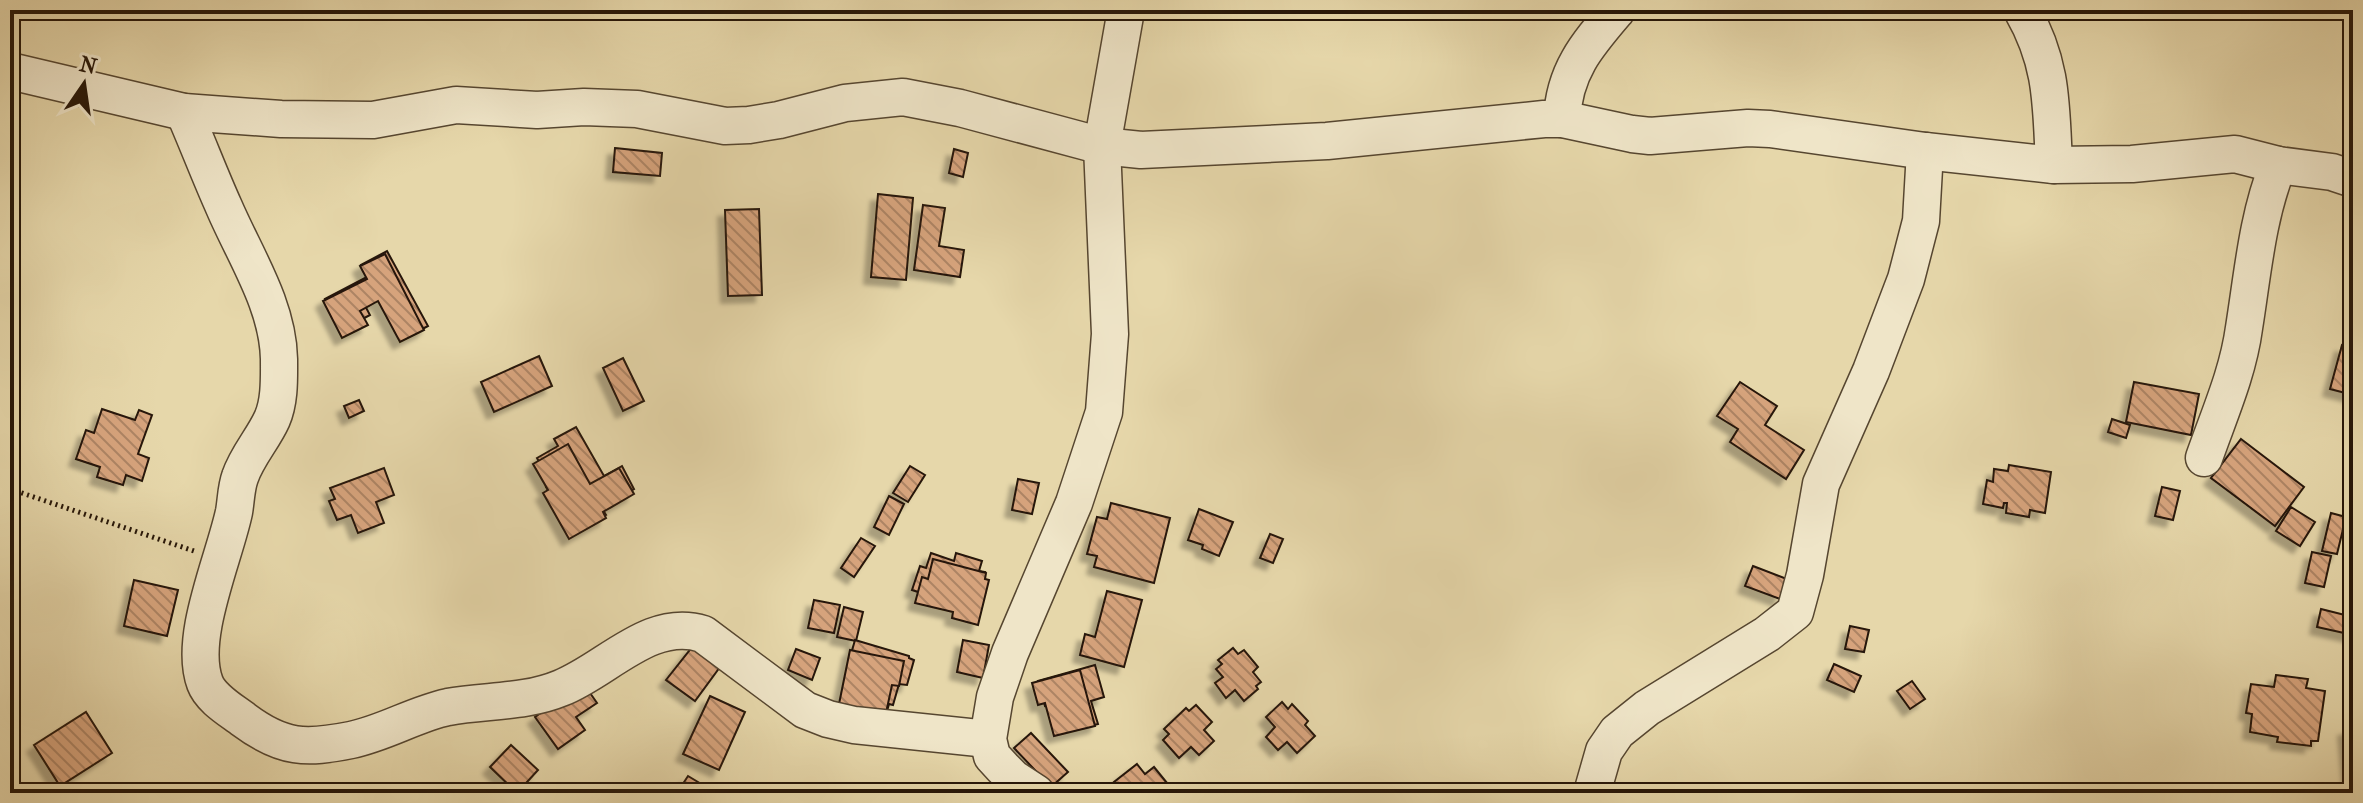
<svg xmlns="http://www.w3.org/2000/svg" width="2363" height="803" font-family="'IM FELL French Canon',serif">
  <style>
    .building { fill: url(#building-back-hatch); stroke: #261608; stroke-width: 2; filter: url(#shadow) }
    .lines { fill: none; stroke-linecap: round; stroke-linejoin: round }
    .minor-casing { stroke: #564630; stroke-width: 39 }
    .path { stroke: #261608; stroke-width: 5; stroke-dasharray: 2 4; stroke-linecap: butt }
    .minor { stroke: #efe5c8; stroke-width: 36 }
  </style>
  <defs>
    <pattern id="building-back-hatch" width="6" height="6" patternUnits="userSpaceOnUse" patternTransform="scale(2)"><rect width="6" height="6" fill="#d6a37c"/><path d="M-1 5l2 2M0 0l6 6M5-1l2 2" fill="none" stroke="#ad8464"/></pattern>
    <filter id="shadow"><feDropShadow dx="-7" dy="7" stdDeviation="2" flood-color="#0004"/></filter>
  </defs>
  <rect width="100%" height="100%" fill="#e6d7aa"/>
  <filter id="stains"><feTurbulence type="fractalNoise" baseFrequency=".0025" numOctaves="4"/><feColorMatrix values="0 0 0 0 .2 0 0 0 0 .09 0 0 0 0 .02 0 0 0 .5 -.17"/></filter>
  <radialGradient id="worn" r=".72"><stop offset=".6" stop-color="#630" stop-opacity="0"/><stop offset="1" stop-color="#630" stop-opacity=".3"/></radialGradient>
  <!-- building -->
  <g class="building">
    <path d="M615,148L662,153L660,176L613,172Z"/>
    <path d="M954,149L968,153L963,177L949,173Z"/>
    <path d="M878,194L913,198L906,280L871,277Z"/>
    <path d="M923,205L945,208L939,246L964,250L960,277L914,270Z"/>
    <path d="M759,209L762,295L728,296L725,210Z"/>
    <path d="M387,251L428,326L404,339L380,295L364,304L370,315L342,330L325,299L367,277L361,265Z"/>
    <path d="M385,254L424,330L400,342L378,301L360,311L368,325L342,338L323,301L367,279L360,266Z"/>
    <path d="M2342,345L2353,348V395L2330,389Z"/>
    <path d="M539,356L552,386L494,412L481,382Z"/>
    <path d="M623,358L644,401L623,411L603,368Z"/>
    <path d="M1740,382L1777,406L1765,425L1804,450L1786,479L1730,442L1738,429L1717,416Z"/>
    <path d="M2134,382L2199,394L2191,435L2126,422Z"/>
    <path d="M359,400L364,411L349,418L344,406Z"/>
    <path d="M102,409L135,420L139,410L152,415L138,454L149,458L142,481L126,475L123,485L97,477L100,467L76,459L86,430L94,433Z"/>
    <path d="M2112,419L2130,425L2126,438L2108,432Z"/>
    <path d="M576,427L604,476L622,466L634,489L601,507L606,515L573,533L546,487L552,484L537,458L558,446L554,439Z"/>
    <path d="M2241,439L2304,487L2275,526L2211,478Z"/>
    <path d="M568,444L590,484L619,468L634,494L603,512L606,518L569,539L543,493L548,490L533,464Z"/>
    <path d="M2009,465L2051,472L2045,513L2030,510L2029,517L2006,513L2007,503H2004L2003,508L1983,504L1987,480L1993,482L1994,469L2008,471Z"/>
    <path d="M910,466L925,475L908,502L893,493Z"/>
    <path d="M384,468L394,495L376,502L384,523L358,533L351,515L337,520L329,501L335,499L330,488Z"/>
    <path d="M1018,479L1039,483L1032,514L1012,510Z"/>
    <path d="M2162,487L2180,491L2173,520L2155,516Z"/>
    <path d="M889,496L904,504L889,535L874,527Z"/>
    <path d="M1111,503L1170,518L1154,583L1094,567L1097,556L1087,554L1097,517L1107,519Z"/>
    <path d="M2291,507L2315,522L2300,546L2276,531Z"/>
    <path d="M1199,509L1233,522L1219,556L1202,549L1203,545L1188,540Z"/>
    <path d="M2331,513L2346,517L2337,554L2322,551Z"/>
    <path d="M1270,534L1283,539L1273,563L1260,558Z"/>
    <path d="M861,538L875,546L854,577L841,568Z"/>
    <path d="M2312,552L2331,556L2324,587L2305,583Z"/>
    <path d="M931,553L954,561L956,553L982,561L979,571L985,572L978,592L985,594L977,618L948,609L950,602L912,590L920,566L926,568Z"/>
    <path d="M933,559L986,573L985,579L989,580L978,625L952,618L953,612L915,603L922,577L928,579Z"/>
    <path d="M1753,566L1787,579L1780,599L1745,586Z"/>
    <path d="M134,580L178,590L167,636L124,626Z"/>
    <path d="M1107,591L1142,600L1124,667L1080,655L1085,634L1095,637Z"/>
    <path d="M814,600L840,605L834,633L808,628Z"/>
    <path d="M844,607L863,612L856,641L837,637Z"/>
    <path d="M2321,609L2353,617V635L2317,627Z"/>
    <path d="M1850,626L1869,630L1864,652L1845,649Z"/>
    <path d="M855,640L909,656V658L914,660L907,685L899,684L893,705L889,704L887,711L847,700L855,671L847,668Z"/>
    <path d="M963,640L989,645L983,678L957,672Z"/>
    <path d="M693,646L720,667L695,701L666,680Z"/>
    <path d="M1233,648L1238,654L1244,650L1258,667L1253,672L1261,682L1256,686L1258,689L1244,701L1235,690L1226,698L1215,683L1223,677L1216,669L1222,664L1218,660Z"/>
    <path d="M796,649L820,658L812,680L788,670Z"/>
    <path d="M850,650L904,661L899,686L892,685L886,713L839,704Z"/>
    <path d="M1834,664L1861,676L1854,692L1827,680Z"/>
    <path d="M1095,665L1104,697L1091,701L1098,724L1059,734L1051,704L1045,706L1038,681Z"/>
    <path d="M1080,670L1095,726L1054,736L1045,703L1038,705L1032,683Z"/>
    <path d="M2276,675L2308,679L2306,688L2325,691L2318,741H2311V746L2277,742L2278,737L2250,732L2252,714L2246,713L2251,684L2274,687Z"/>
    <path d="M1912,681L1925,699L1910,709L1897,691Z"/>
    <path d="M583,683L597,703L576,717L585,730L558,749L535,717Z"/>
    <path d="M710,696L745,712L719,770L683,754Z"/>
    <path d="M1282,702L1288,709L1292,704L1308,721L1305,725L1315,736L1297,753L1287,742L1278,750L1266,737L1275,727L1266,717Z"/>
    <path d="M1196,705L1212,722L1204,730L1214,741L1199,755L1191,747L1179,758L1163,740L1169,734L1164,729L1186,708L1189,711Z"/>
    <path d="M86,712L112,753L60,786L34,745Z"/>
    <path d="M2353,728V785H2350L2345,729Z"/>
    <path d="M1031,733L1068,772L1051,787L1014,748Z"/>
    <path d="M511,745L538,770L517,793L490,767Z"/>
    <path d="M1137,764L1145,774L1154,767L1167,783L1158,791L1159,793H1121L1114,782Z"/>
    <path d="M688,776L708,788L705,793H677Z"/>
  </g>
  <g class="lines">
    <defs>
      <g id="minor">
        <path d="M2022,10C2053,64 2051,105 2054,165"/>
        <path d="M10,71L184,112L281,119L373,120L456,105L537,110L584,107L637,109L725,126L749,125L779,120L845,103L903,97L960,108L1102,146L1141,150L1327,141L1544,119H1562L1632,134L1650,136L1748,128L1770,129L1925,151L2054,165L2132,164L2235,154L2278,165L2332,172L2353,179"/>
        <path d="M184,112C198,144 210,176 224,207C245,256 278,305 279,359C279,378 280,401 272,419C263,439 247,456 240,477C236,488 236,501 234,512C224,559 188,638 205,683C211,699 231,710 244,720C283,749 306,749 351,740C385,733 415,714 448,707C486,700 525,703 561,688C607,670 650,617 703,634L805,710L828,719L854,725L988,739"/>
        <path d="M1562,119C1564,71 1587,45 1617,10"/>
        <path d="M2204,458C2219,415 2238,373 2244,328C2253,272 2257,218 2278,165"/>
        <path d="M1036,793L1013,778L1003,768L992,756L988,739L995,697L1010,653L1074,503L1104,412L1110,334L1102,146L1126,10"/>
        <path d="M1592,793L1604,751L1617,732L1647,708L1767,634L1795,612L1805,575L1821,484L1871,371L1906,279L1921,221L1925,151"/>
      </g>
    </defs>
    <!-- minor casing -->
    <use href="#minor" class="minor-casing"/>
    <!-- path -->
    <path class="path" d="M10,489L194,551"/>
    <!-- minor -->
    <use href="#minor" class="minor"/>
  </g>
  <!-- margin -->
  <rect width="2363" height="803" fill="none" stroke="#e6d7aa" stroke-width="40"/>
  <rect x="12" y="12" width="2339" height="779" fill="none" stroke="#261608" stroke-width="4"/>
  <rect x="20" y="20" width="2323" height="763" fill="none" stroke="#261608" stroke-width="2"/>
  <!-- north arrow -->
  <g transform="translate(84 84) rotate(13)" stroke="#efe5c8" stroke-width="6" paint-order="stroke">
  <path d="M0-6L14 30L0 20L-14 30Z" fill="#261608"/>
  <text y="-12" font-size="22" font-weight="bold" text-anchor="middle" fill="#261608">N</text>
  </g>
  <rect width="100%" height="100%" filter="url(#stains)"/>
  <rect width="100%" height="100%" fill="url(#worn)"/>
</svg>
